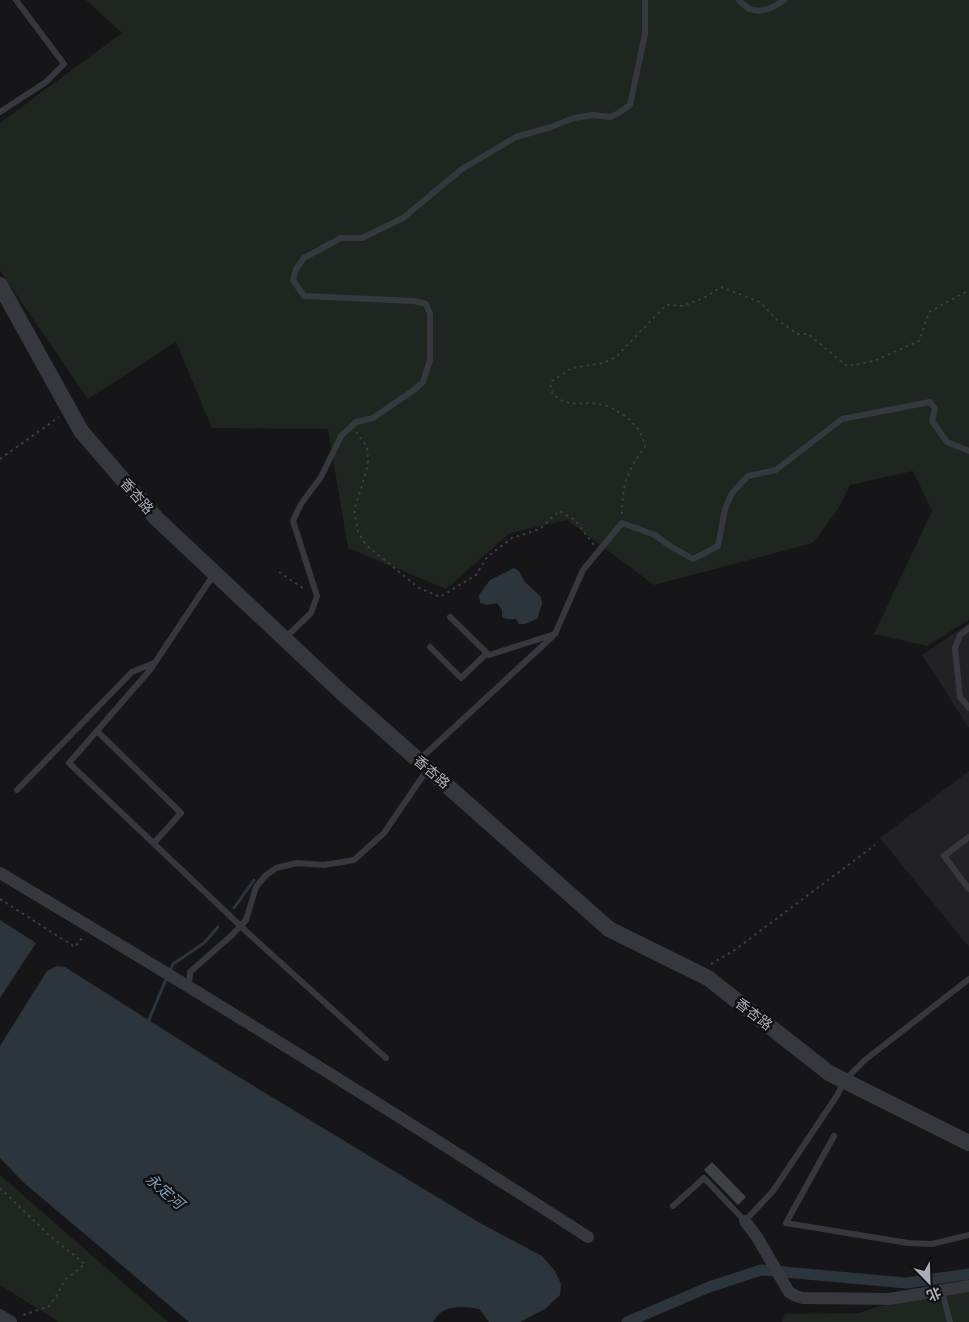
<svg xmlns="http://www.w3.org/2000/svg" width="969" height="1322" font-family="Ubuntu,'Noto Sans SC',sans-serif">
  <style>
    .built { fill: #222225 }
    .green { fill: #1e261f }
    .water { fill: #2c353c }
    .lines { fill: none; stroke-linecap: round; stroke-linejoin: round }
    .stream { stroke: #2c353c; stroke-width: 3 }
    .canal { stroke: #2c353c; stroke-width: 11 }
    .building { fill: #404145 }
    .path { stroke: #3d3f44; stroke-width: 2; stroke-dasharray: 2.5 4; stroke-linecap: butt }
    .service { stroke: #37383d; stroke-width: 6 }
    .minor { stroke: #37383d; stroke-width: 12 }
    .tertiary { stroke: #37383d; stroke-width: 16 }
    .service-bridge { stroke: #37383d; stroke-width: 6 }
    .labels { text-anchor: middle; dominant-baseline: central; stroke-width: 5; stroke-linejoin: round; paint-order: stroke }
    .street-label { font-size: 14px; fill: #a8adb8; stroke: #111113 }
    .water-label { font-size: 15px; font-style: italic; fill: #7f9bb3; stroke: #111113 }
  </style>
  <rect width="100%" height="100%" fill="#161618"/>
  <!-- built -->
  <g class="built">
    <path d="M969,623V728L922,655Z"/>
    <path d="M969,771V947L880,838Z"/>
  </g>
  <!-- green -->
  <g class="green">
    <path d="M86,0H969V620L927,646L874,634L932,511L913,471L850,485L838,509L813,543L654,585L567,520L510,533L446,589L348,548L328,429L212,428L176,342L88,399L0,271V123L122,33Z"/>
    <path d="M0,1175L168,1322H59L0,1285Z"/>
    <path d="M969,1292V1322H782L785,1314L859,1313L880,1306Z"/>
  </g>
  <!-- water -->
  <g class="water">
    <path d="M514,568L519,571L525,582L541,597L542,604L537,619L525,624H519L516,619H506L502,617V610L497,603L487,605L480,603L479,595L490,580Z"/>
    <path d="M0,920L36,943L0,998Z"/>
    <path d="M57,966L65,967L229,1071L480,1223L542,1256L555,1271L561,1284L560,1295L545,1309L520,1322H489L479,1309C463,1306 442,1304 433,1322H189L23,1182L0,1158V1046L47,971Z"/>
  </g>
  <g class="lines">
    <!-- stream -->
    <g class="stream">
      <path d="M234,908L254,880"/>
      <path d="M170,971L173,964L204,943L218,927"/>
      <path d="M148,1022L167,977"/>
    </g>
    <!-- canal -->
    <path class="canal" d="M627,1322L709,1287L761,1270L906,1283L969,1274"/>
  </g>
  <!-- building -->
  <path class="building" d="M712,1162L746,1197L738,1205L704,1170Z"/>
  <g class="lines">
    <!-- path -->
    <g class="path">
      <path d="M356,432L367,447L368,465L354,511L358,532L366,545L419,588L440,597L476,575L487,557L512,538L540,529L559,511L575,520L594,545"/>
      <path d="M0,459L59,417"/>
      <path d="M622,514C622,485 628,469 645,447C644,442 642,436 640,432C633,420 613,406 599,404C579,401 563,410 550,389L552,381L572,368L603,363L616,357L666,305L683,306L704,298L721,287L760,302L776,319L798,334H808L847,366L874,361L919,341L929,312L969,290"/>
      <path d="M279,572L306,590"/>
      <path d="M0,899L75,947L83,937"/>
      <path d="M711,964L736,949L875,845"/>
      <path d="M0,1188L50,1236L85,1264L65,1280L57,1295L49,1306L21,1316"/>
    </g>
    <!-- service -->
    <g class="service">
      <path d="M739,0C752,17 769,11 784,0"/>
      <path d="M0,112L46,82L64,64L16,0"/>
      <path d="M214,574L150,670L69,763L248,933L386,1058"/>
      <path d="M450,617L489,655L555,634L583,570L622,523L655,535L670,546L693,559L718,546L725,509L732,493L748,476L776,470L842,419L930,402L935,409L932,421L947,442L969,451"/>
      <path d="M969,628L960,635L955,648L960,697L969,708"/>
      <path d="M285,638L311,613L317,596L293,521L301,504L321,477L341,436L356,422L373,418L414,390L423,382L430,360V314L426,304L414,301L304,296L293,280L296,269L304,258L341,238H362L403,218L462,169L516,137L551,127L574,118L593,115L610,117L617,114L630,105L645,34V0"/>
      <path d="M430,647L461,678L487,653"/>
      <path d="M97,731L181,813L154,843"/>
      <path d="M420,759L552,637"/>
      <path d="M17,790L132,672L154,663"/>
      <path d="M969,837L944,856L969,889"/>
      <path d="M246,920L256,887L265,876L276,868L297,863L324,865L354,860L384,833L427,770"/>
      <path d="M189,986L190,972L232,935"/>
      <path d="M834,1136L786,1223L908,1243L932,1244L969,1235"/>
      <path d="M673,1206L704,1178L745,1221L773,1191L838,1094L844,1081L865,1060L969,979"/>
      <path d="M942,1291L950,1322"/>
    </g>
    <!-- minor -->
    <g class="minor">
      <path d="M0,873C198,991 394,1112 588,1237"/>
      <path d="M745,1221L757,1237L789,1292L796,1296L803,1298L889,1299L969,1286"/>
      <path d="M0,1315L11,1322"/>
    </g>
    <!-- tertiary -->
    <path class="tertiary" d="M0,285L81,431L156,518L339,690L609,929L708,978L829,1073L969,1143"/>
    <!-- service-bridge -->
    <path class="service-bridge" d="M232,935L246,920"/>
  </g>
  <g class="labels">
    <!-- street labels -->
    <g class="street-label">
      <text transform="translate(137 496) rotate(49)">香杏路</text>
      <text transform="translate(432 772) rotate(41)">香杏路</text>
      <text transform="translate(754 1014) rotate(38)">香杏路</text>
    </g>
    <!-- water labels -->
    <g class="water-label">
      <text transform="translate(165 1191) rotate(41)">永定河</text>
    </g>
  </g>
  <!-- north arrow -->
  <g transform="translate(929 1282) rotate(157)" stroke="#111113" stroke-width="4" paint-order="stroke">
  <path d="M0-4L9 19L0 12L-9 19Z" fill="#a8adb8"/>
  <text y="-8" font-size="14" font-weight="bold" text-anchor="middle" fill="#a8adb8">北</text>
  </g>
</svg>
